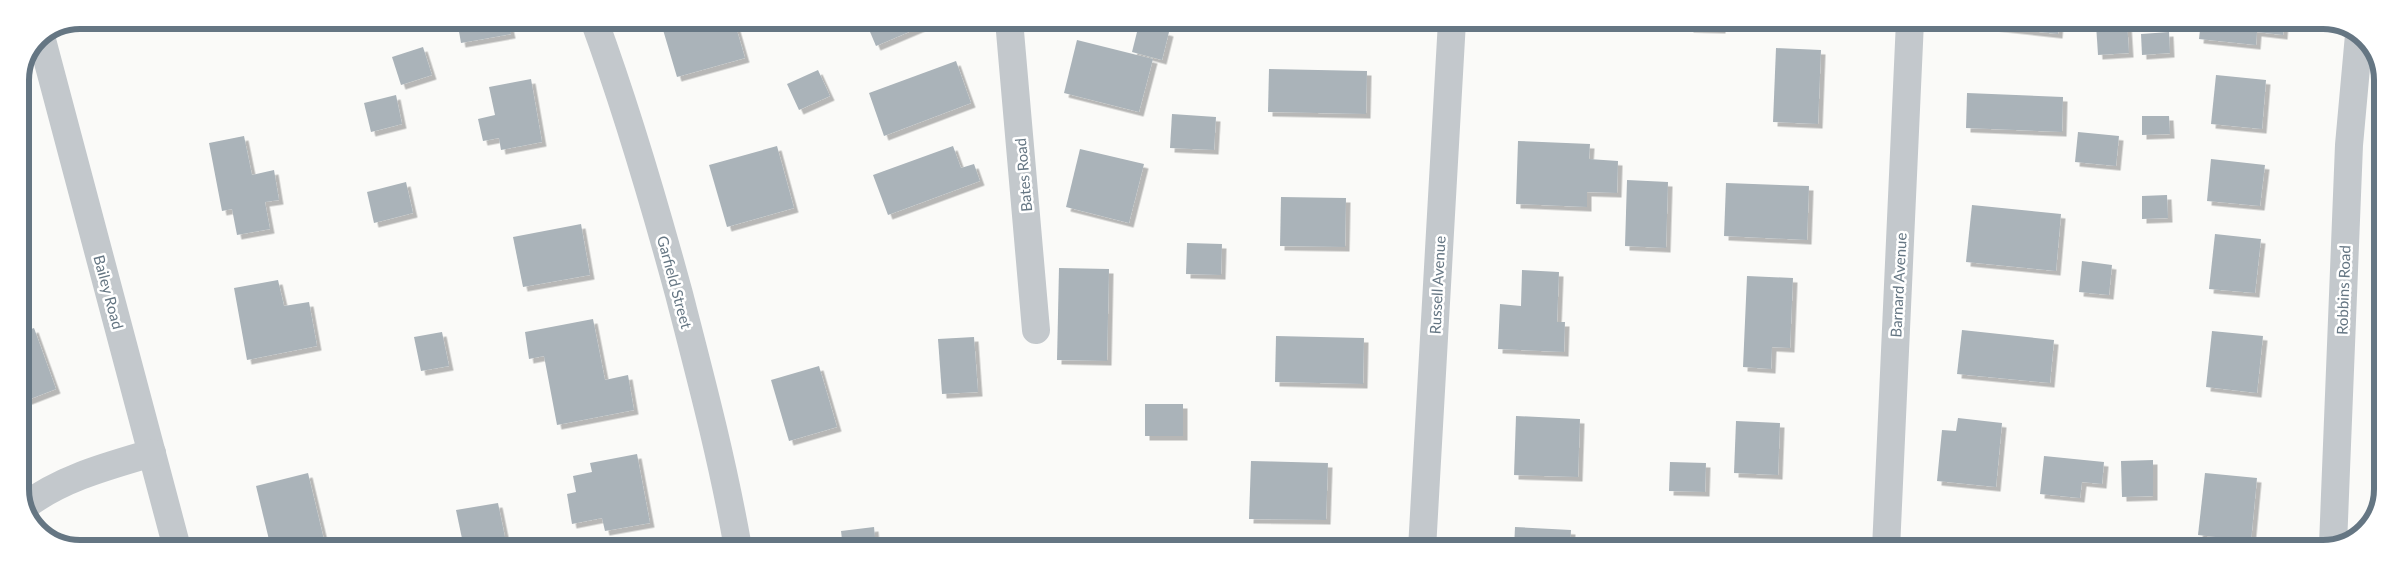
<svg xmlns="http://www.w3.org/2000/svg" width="2403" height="569" font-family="Lato,sans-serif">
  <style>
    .building { fill: #aab3b9; filter: url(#shadow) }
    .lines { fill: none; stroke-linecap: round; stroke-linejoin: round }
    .minor { stroke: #c3c8cc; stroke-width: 28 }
    .labels { text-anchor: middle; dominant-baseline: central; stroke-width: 5; stroke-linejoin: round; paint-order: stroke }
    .street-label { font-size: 15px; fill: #657683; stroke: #fff }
    .rim { fill: none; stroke: #657683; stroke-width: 6 }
  </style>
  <defs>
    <filter id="shadow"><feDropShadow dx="4.5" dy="4.5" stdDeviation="0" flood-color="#0004"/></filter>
  </defs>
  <rect width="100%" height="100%" fill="#fafaf8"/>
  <!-- building -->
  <g class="building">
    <path d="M457,20H508L511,34L461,43Z"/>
    <path d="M669,20H716L718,24L734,20L745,58L677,77L661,23Z"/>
    <path d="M865,20H937L876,46Z"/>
    <path d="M1689,21H1721V29L1689,28Z"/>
    <path d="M1986,21H2059L2058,34L1985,26Z"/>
    <path d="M2127,21L2129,53L2098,55L2096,24Z"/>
    <path d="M2201,21H2284L2283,35L2257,32L2256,45L2199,39Z"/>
    <path d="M1139,24L1169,32L1162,60L1132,52Z"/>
    <path d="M2169,32L2170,53L2142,55L2141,34Z"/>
    <path d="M1077,40L1153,59L1139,112L1064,93Z"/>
    <path d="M423,47L432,75L401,85L392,57Z"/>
    <path d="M1776,48L1821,50L1818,124L1773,122Z"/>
    <path d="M956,61L971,103L884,136L869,93Z"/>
    <path d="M1269,69L1367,71L1366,114L1268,112Z"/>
    <path d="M818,70L830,96L799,110L787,84Z"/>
    <path d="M2216,75L2266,80L2262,129L2211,124Z"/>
    <path d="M531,79L542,142L501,150L499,138L483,141L478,119L495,115L489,87Z"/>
    <path d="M1967,93L2063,97L2062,132L1966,128Z"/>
    <path d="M396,95L402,124L371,132L364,103Z"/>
    <path d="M1172,114L1216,117L1214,150L1170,148Z"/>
    <path d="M2142,116H2169L2170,134L2142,135Z"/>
    <path d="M2078,132L2119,136L2116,166L2075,162Z"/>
    <path d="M244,136L252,175L274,170L279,200L265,202L270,229L237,235L232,209L222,211L209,143Z"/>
    <path d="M1518,141L1590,144L1589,159L1618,161L1617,193L1587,192V207L1516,204Z"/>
    <path d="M777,146L794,208L727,227L709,165Z"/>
    <path d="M953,146L961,168L974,164L980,181L888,215L873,175Z"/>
    <path d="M1080,149L1144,164L1129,223L1066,207Z"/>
    <path d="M2211,159L2265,165L2260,206L2207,201Z"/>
    <path d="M1627,180L1668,182L1666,248L1625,246Z"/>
    <path d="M406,182L413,213L374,223L367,192Z"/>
    <path d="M1726,183L1809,186L1807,240L1724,236Z"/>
    <path d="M2167,195L2168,218L2142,219V196Z"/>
    <path d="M1281,197L1346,198L1345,247L1280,246Z"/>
    <path d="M1972,205L2061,214L2056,271L1966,262Z"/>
    <path d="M581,224L590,275L523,287L513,237Z"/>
    <path d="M2215,234L2261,239L2255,293L2209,289Z"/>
    <path d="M1187,243L1222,244L1221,275L1186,274Z"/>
    <path d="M2082,261L2112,265L2109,295L2079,292Z"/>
    <path d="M1059,268L1109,269L1107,361L1057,360Z"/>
    <path d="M1522,270L1559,272L1557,322H1565L1564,352L1498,349L1500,304L1521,306Z"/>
    <path d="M1747,276L1793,278L1790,348L1772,347L1771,369L1743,367Z"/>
    <path d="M278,280L284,306L309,302L317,346L247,360L234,288Z"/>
    <path d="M593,319L605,380L628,375L634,410L557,425L544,356L529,359L525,332Z"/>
    <path d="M34,328L56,389L20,403V333Z"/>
    <path d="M1962,330L2054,340L2050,383L1957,374Z"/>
    <path d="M2212,331L2263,336L2257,393L2206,387Z"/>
    <path d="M442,332L449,366L421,371L414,337Z"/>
    <path d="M1276,336L1364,338L1363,384L1275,382Z"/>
    <path d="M974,337L978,392L942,394L938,339Z"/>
    <path d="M819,366L837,427L789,441L771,380Z"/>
    <rect x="1145" y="404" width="38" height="32"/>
    <path d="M1516,416L1580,419L1578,477L1514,475Z"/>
    <path d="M1958,418L2002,423L1996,487L1937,481L1942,430L1956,431Z"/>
    <path d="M1736,421L1780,423L1778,475L1734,473Z"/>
    <path d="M637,454L650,523L605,531L602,518L572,524L567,494L576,492L573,476L592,472L590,463Z"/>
    <path d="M2044,456L2104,462L2102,484L2082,482L2080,498L2040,494Z"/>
    <path d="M2153,460V496L2122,497L2121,461Z"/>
    <path d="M1251,461L1328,463L1326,520L1249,519Z"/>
    <path d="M1670,462L1706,463L1705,492L1669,491Z"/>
    <path d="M308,473L326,548H271L256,486Z"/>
    <path d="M2205,473L2257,478L2251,541L2198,535Z"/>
    <path d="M498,503L506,542L464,548L456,510Z"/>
    <path d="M874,527L876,548H843L841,531Z"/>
    <path d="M1515,527L1571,530L1570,549H1514Z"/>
  </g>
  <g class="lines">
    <!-- minor -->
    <g class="minor">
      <path d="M594,20C627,110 654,202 679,294C701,379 723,462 738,548"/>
      <path d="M1009,20L1036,330"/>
      <path d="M41,36L177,548"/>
      <path d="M25,506C62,478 108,466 152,453"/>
      <path d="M2333,545L2349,145L2359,35"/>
      <path d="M1422,549L1452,21"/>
      <path d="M1886,549L1910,21"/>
    </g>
  </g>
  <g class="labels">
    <!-- street labels -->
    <g class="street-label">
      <text transform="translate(1023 175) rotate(-95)">Bates Road</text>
      <text transform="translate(675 282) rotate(75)">Garfield Street</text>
      <text transform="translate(1437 285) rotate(-87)">Russell Avenue</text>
      <text transform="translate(1898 285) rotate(-87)">Barnard Avenue</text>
      <text transform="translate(2343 290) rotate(-88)">Robbins Road</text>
      <text transform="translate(109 292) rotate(75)">Bailey Road</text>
    </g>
  </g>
  <!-- crop -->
  <path d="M0 0H2403V569H0ZM80 29H2323A51 51 0 0 1 2374 80V489A51 51 0 0 1 2323 540H80A51 51 0 0 1 29 489V80A51 51 0 0 1 80 29Z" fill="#fff" fill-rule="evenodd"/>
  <path class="rim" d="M80 29H2323A51 51 0 0 1 2374 80V489A51 51 0 0 1 2323 540H80A51 51 0 0 1 29 489V80A51 51 0 0 1 80 29Z"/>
</svg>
